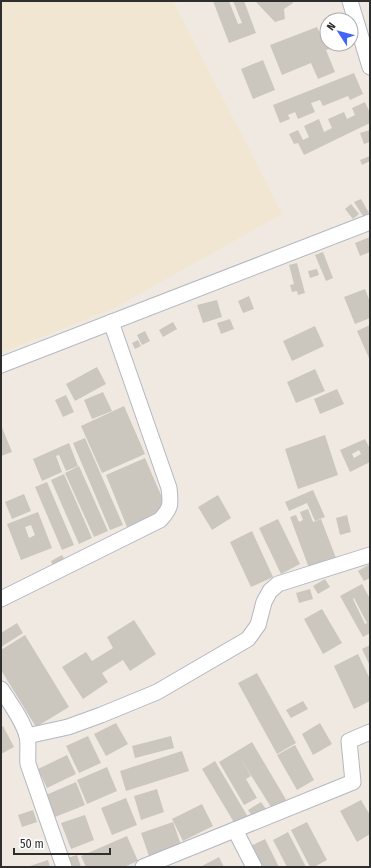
<svg xmlns="http://www.w3.org/2000/svg" width="371" height="868" font-family="'Fira Sans Condensed',sans-serif">
  <style>
    .education { fill: #f0e6d1 }
    .building { fill: #cbc7bf; fill-rule: evenodd }
    .lines { fill: none; stroke-linecap: round; stroke-linejoin: round }
    .minor-casing { stroke: #b4b7c1; stroke-width: 17 }
    .minor { stroke: #fff; stroke-width: 15 }
  </style>
  <rect width="100%" height="100%" fill="#efe9e1"/>
  <!-- education -->
  <path class="education" d="M1,1H173L282,214L114,308L1,353Z"/>
  <!-- building -->
  <g class="building">
    <path d="M213,1H229L238,24L242,23L233,1H244L256,33L229,43Z"/>
    <path d="M255,1H292L293,3L284,9L285,19L275,22Z"/>
    <path d="M317,27L321,36L324,35L329,49L326,50L335,72L318,79L311,63L282,75L270,45Z"/>
    <path d="M263,60L275,90L253,99L241,69Z"/>
    <path d="M354,73L363,94L350,100L348,96L323,106L320,100L311,103L315,112L298,119L295,112L288,115L290,119L280,123L273,105Z"/>
    <path d="M365,102L370,113V123L304,155L298,143L294,144L289,134L298,130L303,140L309,137L304,126L319,119L324,132L332,128L328,119L344,112L347,119L355,115L352,108Z"/>
    <path d="M370,130V142L364,144L360,133Z"/>
    <path d="M370,156V161L362,165L360,160Z"/>
    <path d="M361,199L369,213L363,216L354,202Z"/>
    <path d="M351,204L359,214L353,219L345,209Z"/>
    <path d="M370,237V252L360,256L355,243Z"/>
    <path d="M323,252L333,278L326,281L315,255Z"/>
    <path d="M297,263L305,293L298,295L297,291L292,292L290,285L294,284L289,265Z"/>
    <path d="M317,269L319,275L310,278L308,271Z"/>
    <path d="M365,289L370,302V318L355,324L344,297Z"/>
    <path d="M249,296L254,309L243,313L238,301Z"/>
    <path d="M217,300L222,317L203,323L197,305Z"/>
    <path d="M230,319L234,329L221,334L217,323Z"/>
    <path d="M173,322L177,329L163,337L159,330Z"/>
    <path d="M370,325V357L369,358L357,331Z"/>
    <path d="M315,326L324,346L292,361L283,341Z"/>
    <path d="M145,331L150,341L142,345L137,335Z"/>
    <path d="M138,340L141,346L135,349L132,343Z"/>
    <path d="M97,367L106,384L75,401L66,384Z"/>
    <path d="M315,369L325,391L296,403L287,382Z"/>
    <path d="M337,389L344,404L320,414L314,399Z"/>
    <path d="M103,392L112,411L92,419L84,400Z"/>
    <path d="M66,395L74,412L63,417L55,400Z"/>
    <path d="M124,406L145,454L102,473L81,426Z"/>
    <path d="M1,425L12,452L1,456Z"/>
    <path d="M325,435L338,475L298,489L285,449Z"/>
    <path d="M85,438L123,525L110,530L73,443Z"/>
    <path d="M365,439L370,449V462L350,472L340,450ZM359,450L361,454L354,458L352,454Z"/>
    <path d="M69,443L78,466L66,471L59,455L56,456L62,472L42,481L33,459Z"/>
    <path d="M145,458L167,509L127,527L106,475Z"/>
    <path d="M79,466L108,531L94,537L65,473Z"/>
    <path d="M64,474L92,538L79,544L51,480Z"/>
    <path d="M47,482L74,545L62,550L35,487Z"/>
    <path d="M313,490L325,517L315,521L307,503L289,511L285,502Z"/>
    <path d="M24,494L31,511L12,519L5,502Z"/>
    <path d="M218,495L231,518L212,530L198,507Z"/>
    <path d="M308,509L313,522L321,519L336,558L309,568L290,517L296,515L299,522L303,520L300,512Z"/>
    <path d="M38,512L52,548L21,560L7,524ZM31,525L35,535L29,538L25,527Z"/>
    <path d="M347,515L351,532L340,535L336,518Z"/>
    <path d="M278,519L300,564L281,574L259,528Z"/>
    <path d="M252,531L273,577L251,587L230,542Z"/>
    <path d="M62,555L66,562L54,568L51,561Z"/>
    <path d="M370,564V578L364,581L358,571Z"/>
    <path d="M325,579L330,587L318,594L313,586Z"/>
    <path d="M362,584L370,599V633L363,637L340,596ZM354,598L367,623L365,624L353,599Z"/>
    <path d="M310,589L313,599L299,603L296,593Z"/>
    <path d="M322,609L342,643L323,654L304,619Z"/>
    <path d="M134,620L156,654L130,671L123,660L102,673L108,682L83,699L62,667L86,652L92,661L113,648L107,637Z"/>
    <path d="M17,623L23,633L1,647V633Z"/>
    <path d="M25,635L69,707L36,727L1,670V650Z"/>
    <path d="M370,645V666L362,649Z"/>
    <path d="M358,654L370,679V701L354,709L334,666Z"/>
    <path d="M257,673L296,743L277,754L238,683Z"/>
    <path d="M303,701L308,709L291,718L286,710Z"/>
    <path d="M116,723L128,744L106,756L94,734Z"/>
    <path d="M320,723L332,744L313,755L302,734Z"/>
    <path d="M3,726L14,747L1,754V727Z"/>
    <path d="M88,736L101,763L79,773L66,746Z"/>
    <path d="M171,736L174,748L135,758L132,746Z"/>
    <path d="M252,742L288,803L274,812L239,756L251,776L246,779L257,798L244,805L219,762Z"/>
    <path d="M295,745L314,780L297,790L277,755Z"/>
    <path d="M182,751L189,771L126,791L120,771Z"/>
    <path d="M67,755L76,774L47,788L38,769Z"/>
    <path d="M215,761L248,817L235,824L202,769Z"/>
    <path d="M107,767L117,791L87,804L77,780Z"/>
    <path d="M76,782L85,805L55,817L46,795Z"/>
    <path d="M157,789L164,812L141,820L134,796Z"/>
    <path d="M126,798L137,825L112,835L101,808Z"/>
    <path d="M361,800L370,815V834L357,842L340,811Z"/>
    <path d="M261,802L266,809L253,817L248,810Z"/>
    <path d="M202,804L213,826L183,841L172,819Z"/>
    <path d="M33,810L37,822L22,827L18,815Z"/>
    <path d="M85,815L94,840L71,849L61,823Z"/>
    <path d="M173,822L181,845L149,856L141,833Z"/>
    <path d="M307,822L327,860L314,867H310L291,830Z"/>
    <path d="M288,832L306,867H287L273,840Z"/>
    <path d="M127,836L138,861L124,867H86L81,856Z"/>
    <path d="M265,839L279,867H258L249,847Z"/>
    <path d="M77,855L81,867H70L67,858Z"/>
    <path d="M219,857L224,867H200Z"/>
    <path d="M48,860L50,867H27Z"/>
  </g>
  <g class="lines">
    <defs>
      <g id="minor">
        <path d="M350,1L370,67"/>
        <path d="M1,365L370,222"/>
        <path d="M1,599L160,520C171,508 171,505 169,488L111,322"/>
        <path d="M1,689C9,702 23,720 27,736C29,744 27,755 28,764L64,867"/>
        <path d="M27,736L68,727L101,715L157,692L248,639L258,625L264,602L270,591L278,584L370,555"/>
        <path d="M235,830L254,867"/>
        <path d="M143,867L353,782L349,741L370,732"/>
      </g>
    </defs>
    <!-- minor casing -->
    <use href="#minor" class="minor-casing"/>
    <!-- minor -->
    <use href="#minor" class="minor"/>
  </g>
  <!-- border -->
  <rect width="371" height="868" fill="none" stroke="#2e2e2e" stroke-width="4"/>
  <!-- north arrow -->
  <g transform="translate(339 32) rotate(306)"><circle r="19" fill="#ffffff" stroke="#ababab"/>
  <path d="M0-3L7 15L0 10L-7 15Z" fill="#4264fb"/>
  <text y="-6" font-size="11" font-weight="bold" text-anchor="middle" fill="#2e2e2e">N</text>
  </g>
  <!-- scale -->
  <path d="M14 848v6h96v-6" fill="none" stroke="#2e2e2e" stroke-width="2"/>
  <text x="20" y="848" font-size="12" fill="#2e2e2e" stroke="#ffffff" stroke-width="3" paint-order="stroke">50 m</text>
</svg>
